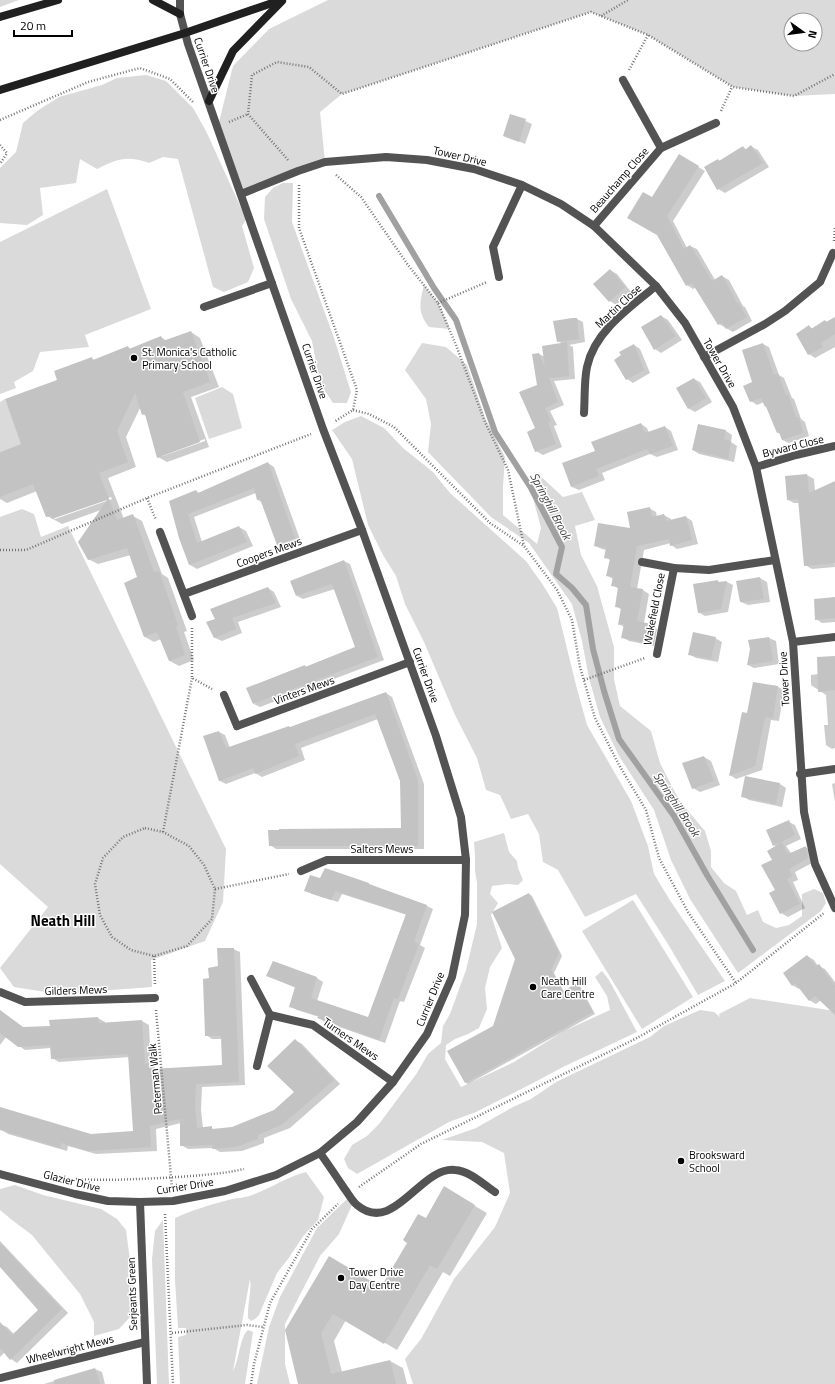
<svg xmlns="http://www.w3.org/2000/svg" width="835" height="1384" font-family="'Titillium Web',sans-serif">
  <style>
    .green { fill: #dadada; fill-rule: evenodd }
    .shadow { fill: #0003; fill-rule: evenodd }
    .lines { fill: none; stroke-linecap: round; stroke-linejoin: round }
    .stream { stroke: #a1a1a1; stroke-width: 6 }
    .building { fill: #c3c3c3 }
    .path { stroke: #757575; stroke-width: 2.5; stroke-dasharray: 1 2; stroke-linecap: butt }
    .service { stroke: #535353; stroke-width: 8 }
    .minor { stroke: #535353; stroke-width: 8 }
    .secondary { stroke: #202020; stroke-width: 8 }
    .poi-dot { fill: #000; stroke: #fff; stroke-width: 1.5 }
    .labels { text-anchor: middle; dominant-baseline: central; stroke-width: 3; stroke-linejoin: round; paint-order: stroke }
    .street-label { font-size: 11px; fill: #000; stroke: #fff }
    .poi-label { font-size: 11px; fill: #000; stroke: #fff; text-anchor: start }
    .water-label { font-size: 12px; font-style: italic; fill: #424242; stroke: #fff }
    .district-label { font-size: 15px; font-weight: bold; fill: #000; stroke: #fff }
  </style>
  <rect width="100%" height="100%" fill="#fff"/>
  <!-- green -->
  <g class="green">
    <path d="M0,0H19L0,7Z"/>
    <path d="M328,0H835V94L794,96L733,87L648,35L591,12L342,94L320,112L325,162L241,194L218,126L233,66L269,29ZM791,20H815V44H791Z"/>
    <path d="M146,75L166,81L193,108L206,131L246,219L242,226L254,268L248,282L224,292L213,287L178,159L163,157L149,163C127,155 117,159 97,169L80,159L76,183L40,188L43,215L27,225L0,223V168L16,152L23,123L37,111L59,97L102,85L117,78Z"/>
    <path d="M283,183H293L292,222L334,338L351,392L347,403H333L325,391L317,367L312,341L291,299L264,219L265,197L273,188Z"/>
    <path d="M107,189L151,309L85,335L89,347L40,352L33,371L14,382L16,388L0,394V242Z"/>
    <path d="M424,285L438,303L450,329L429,327C417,312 420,302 424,285Z"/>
    <path d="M422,343L446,347L467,365L485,418L505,457L503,487V515L537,544L541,528L532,494L536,472L563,497L582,492L595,520L575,526L581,555L597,586L614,647V679L620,706L651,731L660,763L679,800L705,831L711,851V867L724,883L736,891L747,915L758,910L763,922L776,928L789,925L802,916V894L814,889L823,893L826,903L821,911L738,973L690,899L671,860L654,810L619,756L600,717L589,678L582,641L572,604L529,543L491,517L428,452L431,424L426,399L405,370Z"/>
    <path d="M222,387L233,394L242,428L209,439L195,398Z"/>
    <path d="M5,399L22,444L0,452V402Z"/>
    <path d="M361,416L384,428L403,448L433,472L450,493L526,561L543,585L557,608L576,685L587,725L631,801L648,846L654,874L671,902L725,981L698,995L668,944L636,894L585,917L558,870L543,862L539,834L528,814L511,819L500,795L486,790L477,758L455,715L424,642L405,604L396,576L383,555L368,525L352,459L332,430L345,422Z"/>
    <path d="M22,509L34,514L41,537L68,526L226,849L223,902L205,941L151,960L152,987L58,994L14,987L0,968L48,907L0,864V517Z"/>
    <path d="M504,833L509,852L517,861L518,868L523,880L518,885L507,884L492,886L490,894L498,903L491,915L502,948L490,967L485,988L487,1009L479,1028L468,1034L455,1039L446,1045L445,1059L461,1087L514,1062L564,1031L610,1010L607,996L595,977L602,971L609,980L637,1032L563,1067L535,1082L476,1112L449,1122L357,1174L348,1168L344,1159L352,1145L367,1136L379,1124L417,1073L428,1054L441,1043L443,1026L450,1014L466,970L477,924V883L475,871V855L474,842Z"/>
    <path d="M633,900L693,997L642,1029L582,931Z"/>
    <path d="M750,998L835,1011V1384H413L405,1359L421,1339L454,1279L495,1227L510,1193L504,1153L482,1142L442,1140L476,1128L513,1107L531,1099L556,1082L650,1037L664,1026L700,1010L714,1012L720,1017L719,1014Z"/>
    <path d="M306,1172L324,1197L318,1220L304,1235L288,1259L277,1273L259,1315L255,1319L251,1321L248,1318C247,1305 252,1291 250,1279L233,1371C239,1361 240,1336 248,1330L253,1332L245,1384H180L178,1337L186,1335V1328H178L175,1280V1218C192,1210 210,1205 228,1200C236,1198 245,1198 252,1195C271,1188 287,1177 306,1172Z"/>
    <path d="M15,1185L43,1195L101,1209L117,1219L126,1230L135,1299L131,1316L119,1329L94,1336V1322L80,1294L32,1235L12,1220L0,1210V1189Z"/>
    <path d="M347,1199L352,1205L339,1234L320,1256L285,1324V1364L290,1384H257L269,1327L280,1297L317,1228Z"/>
    <path d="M163,1220L169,1384H157L152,1259L155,1231Z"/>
  </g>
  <!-- shadow -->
  <g class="shadow">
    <path d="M511,115L532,124L525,144L504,135Z"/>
    <path d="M743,147L747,150L752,147L758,150L769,167L725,193L718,189V160L721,161Z"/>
    <path d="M680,156L705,171L673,221L687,248L690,246L697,249L715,280L722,276L729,280L743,306L745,307L752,321L733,332L719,324L696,287L693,289L687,285L653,199Z"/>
    <path d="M610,270L617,274L631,292L616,305L610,301L595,284Z"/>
    <path d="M661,316L668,320L682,340L661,353L655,349Z"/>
    <path d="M835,318V347L815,358L809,354V326L813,329L825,321L828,322Z"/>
    <path d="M577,319L583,322L585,342L569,345L573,347L575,379L554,381L564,405L550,411L557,425L554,426L562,447L543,455L536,451L539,354L545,357L563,344L558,341Z"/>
    <path d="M191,332L200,338L219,387L191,397L209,447L167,462L158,457L146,416L143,414L141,406L126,437L136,467L108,478L124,519L133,516L142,521L162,574L168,578L187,631L184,632L194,660L179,666L170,661L161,639L154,642L145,637L126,583L138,577L131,555L98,564L88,559L101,510L62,524L47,516L37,491L7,503L0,499V453L23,445L58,381L92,359L95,360L128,347L131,349L161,337L167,341ZM205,439V441L163,456V454ZM111,497L112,499L55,519L53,518Z"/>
    <path d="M763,344L769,347L779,375L784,378L792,398L794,399L801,419L805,422L809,436L789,443L782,440L780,434L777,432L764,402L757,405L751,401L753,383Z"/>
    <path d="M634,345L640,349L650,373L633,383L627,379Z"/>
    <path d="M694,379L700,382L712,402L695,412L688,408Z"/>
    <path d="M641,424L647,428L649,433L665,427L671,431L678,450L657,457L650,454L602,473L605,480L579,490L572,487L563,464L596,451Z"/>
    <path d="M698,425L726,431L732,435L731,442L737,446L734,462L699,454L693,450Z"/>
    <path d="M268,463L274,467L301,542L285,548L278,545L263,503L258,500L256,493L194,517L202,542L239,527L246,531L253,546L197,569L190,565L180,538L170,502L196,491L199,493Z"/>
    <path d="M807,475L814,479L815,491L835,482V516L830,519L835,567L812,569L805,565L800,503H794L788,500L786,477Z"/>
    <path d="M649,508L656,512L657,517L664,515L671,519V521L686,517L692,521L698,544L677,549L671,545V543L644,550L637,589L643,590L649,594L644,623L650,625L657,629L654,646L629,641L622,637L624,627L619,624L622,610L616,606L619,589L612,585L613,579L608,576L610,560L605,557L606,550L602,549L595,546L631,529Z"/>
    <path d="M344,561L350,564L384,660L260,707L254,704L305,666L307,667L356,648L335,589L303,599L297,596Z"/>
    <path d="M760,578L767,582L770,602L748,605L741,602L737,582Z"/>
    <path d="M718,581L720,583L727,582L733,585L728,612L705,616L698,612Z"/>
    <path d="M268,588L274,592L281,607L238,622L242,633L222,641L215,638L207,623L216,619Z"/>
    <path d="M835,598V622L822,623L816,619Z"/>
    <path d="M715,638L722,642L718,662L696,658L689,654Z"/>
    <path d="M769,638L776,641L779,664L754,668L748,665Z"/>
    <path d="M835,657V748L832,749L826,745L824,725H828L826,695L811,685V675L818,674Z"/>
    <path d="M754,683L778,687L784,690L779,721L771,720L762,770L736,779L730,775L748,714Z"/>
    <path d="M386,693L392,697L424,784V849H276L270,845L402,829L401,781L378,719L301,748L305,760L262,777L255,773L226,784L220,781L204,737L219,732L225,735L230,748L291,728Z"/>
    <path d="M704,757L711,761L720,785L700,792L693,788Z"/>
    <path d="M746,777L780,784L786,788L782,807L749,800L742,796Z"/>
    <path d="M835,783V802L832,784Z"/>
    <path d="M789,822L795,825L801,839L786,846L791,853L805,847L812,851L814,862L795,872L798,880L793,882L805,908L788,917L781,913L774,861L776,846L774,845Z"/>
    <path d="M320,880L369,884L375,888L427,906L433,909L420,945L425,948L404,1002L400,1001L385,1043L325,1022L319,1018V1017L297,1010L291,1006L296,988L268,976L273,962L317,978L323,982L317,1001L369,1018L407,915L342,894L338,902L312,894L306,890Z"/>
    <path d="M529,894L532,896L562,956L554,973L564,992L577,984L580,986L595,1014L468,1084L465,1082L494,1026L516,958Z"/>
    <path d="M233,949L240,952L245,1085L202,1087L201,1110L203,1128H211L215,1130L232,1128L275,1111L295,1092V1040L302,1044L340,1084L290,1128L264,1138V1143L242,1151L220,1152L213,1148L188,1149L181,1145V1123L156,1129L157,1151L96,1154L68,1146L67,1151L8,1134L2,1130L0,1126V1109L90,1135L134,1132L130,1057L59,1062L52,1058L51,1048L25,1050L6,1037L0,1045V1011L24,1028L51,1027L98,1018L105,1022V1024L142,1021L149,1025L151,1065L157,1069L223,1066L222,1039H212L206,1035L210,979Z"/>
    <path d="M807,956L814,960L818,966L825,969L835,982V1011L821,1000L816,1004L809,1000L800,988L799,989L792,985Z"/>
    <path d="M444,1188L487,1213L450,1276L443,1272L397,1350L346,1320L334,1341L342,1372L390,1361L403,1368L407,1384H299L286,1331L381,1289L426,1219Z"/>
    <path d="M0,1241L68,1313L17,1363L11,1359L5,1352L0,1357V1324L7,1327L14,1334L40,1310L0,1266Z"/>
    <path d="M95,1369L102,1372L105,1384H44Z"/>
  </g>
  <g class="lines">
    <!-- stream -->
    <path class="stream" d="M379,196L434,288L456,320L495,432L531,488L562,547L556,574L572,588L586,605L593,649L604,691L619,739L674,816L707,875L753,950"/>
  </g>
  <!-- building -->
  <g class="building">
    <path d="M510,114L526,119L519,142L503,136Z"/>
    <path d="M751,145L763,163L717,190L704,167L718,159L719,161L743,146L745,150Z"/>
    <path d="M679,154L699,166L667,216L684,249L690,245L712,281L722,275L737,303L738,302L747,317L726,329L722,323L718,325L692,283L686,286L657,235L627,218L643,192L652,197Z"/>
    <path d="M610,269L625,287L609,302L593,284Z"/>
    <path d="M661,315L676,336L654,350L641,327Z"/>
    <path d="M835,317V334L821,343L823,347L808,355L796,334L809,325L811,329L825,320L826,322Z"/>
    <path d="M572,318H577L579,339L557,342L553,321Z"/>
    <path d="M191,331L210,382L183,392L200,442L157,458L145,414L142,415L135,393L117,431L128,462L99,473L117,520L133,514L154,572L159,571L178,625L176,626L185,655L169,661L157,632L144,637L124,583L137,577L127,548L88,560L78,542L107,500L52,519L51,516L46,517L33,484L0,497V452L21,444L5,399L57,380L54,371L92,357L93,360L128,346L129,349L161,336L163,341Z"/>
    <path d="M567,342L569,376L549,378L558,402L545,408L551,421L548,423L556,444L535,452L527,432L535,428L519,392L537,385L532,354L539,353L545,368L542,346Z"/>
    <path d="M763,343L774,375L778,373L786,395L788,394L796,417H799L803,433L782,440L779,432L777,433L766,406L765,407L761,398L750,402L743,386L752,382L742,350Z"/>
    <path d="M634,344L644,370L626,380L614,360L621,355L619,352Z"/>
    <path d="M694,378L706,398L688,409L676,388Z"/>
    <path d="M641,423L645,433L665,426L673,446L650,454L647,449L596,469L599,476L571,487L562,463L595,451L591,442Z"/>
    <path d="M698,424L726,430L724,439L731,441L728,459L692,450Z"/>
    <path d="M268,462L295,538L277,545L260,499L257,500L254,488L188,514L197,543L239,526L247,542L189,565L179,538L169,501L196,490L198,493Z"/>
    <path d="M807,474L809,493L835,481V563L804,566L798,499L787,500L785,476Z"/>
    <path d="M650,507L652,517L664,514L666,521L686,516L692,540L670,546L669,539L637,546L630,587L643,589L637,621L651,624L647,643L621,638L624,624L618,625L621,608L615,607L618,587L611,586L613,577L606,576L610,559L604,558L606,548L594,546L598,523L630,528L627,512Z"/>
    <path d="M344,560L378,657L253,704L246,688L305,665V667L355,647L332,584L296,596L290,581Z"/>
    <path d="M760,577L764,599L740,602L736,581Z"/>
    <path d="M718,580V582L727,581L721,609L698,613L693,584Z"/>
    <path d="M268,587L276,603L232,618L236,629L214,638L206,622L215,619L210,609Z"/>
    <path d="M835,597V618L815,620L814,599Z"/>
    <path d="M693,632L716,637L711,659L688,655Z"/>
    <path d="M769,637L773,661L747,665L750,649L748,640Z"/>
    <path d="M835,656V690L818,692L817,657Z"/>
    <path d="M753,682L778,686L773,718L765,717L755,766L729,776L742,712L747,713Z"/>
    <path d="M386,692L418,780V846H269L268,830H279V829L401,828L400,781L375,714L295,744L299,756L255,774L253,768L219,781L203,736L219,731L226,748L289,726L290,727Z"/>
    <path d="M704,756L714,781L692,789L682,763Z"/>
    <path d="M745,776L780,783L776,804L741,797Z"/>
    <path d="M789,820L795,835L773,846L766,830Z"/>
    <path d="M782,842L788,854L806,846L808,858L789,869L792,876L787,879L800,904L780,914L769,893L775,890L761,865L772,860L767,851Z"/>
    <path d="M325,868L369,883V884L427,905L414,941L419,944L398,999L394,998L379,1040L317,1018L319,1016L289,1007L295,987L266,976L273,961L317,977L311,998L368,1017L406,914L335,891L331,900L304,891L310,875L320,878Z"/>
    <path d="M529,893L559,953L551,970L563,991L577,983L593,1012L465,1083L447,1051L493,1026L515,959L492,912Z"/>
    <path d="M217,948H234L239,1082L196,1084L195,1106L197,1128L212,1126V1129L232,1127L274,1110L294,1092L267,1066L295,1039L334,1080L283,1124L258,1135V1139L235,1147L212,1149L213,1145L180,1146V1119L150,1126L151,1147L89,1151L61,1143L60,1148L0,1130V1107L91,1134L133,1131L128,1054L51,1059L50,1045L18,1047L0,1033V1010L23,1027L50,1026L49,1020L98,1017L99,1023L142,1020L145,1064L151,1063V1069L222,1065L221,1036H205L203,979L209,978L208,968L218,966Z"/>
    <path d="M807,955L816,966L819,964L835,986V1015L815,996L809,1001L795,983L792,986L783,973Z"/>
    <path d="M444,1186L475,1205L437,1269L430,1265L384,1344L333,1314L321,1333L331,1374L390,1360L396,1384H298L285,1330L329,1256L381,1287L407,1243L403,1240L418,1214L426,1218Z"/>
    <path d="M0,1243L62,1309L10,1360L0,1348V1322L12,1335L38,1310L0,1267Z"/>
    <path d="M95,1368L100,1384H54V1380Z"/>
  </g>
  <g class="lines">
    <!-- path -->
    <g class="path">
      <path d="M601,16L628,0"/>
      <path d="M629,70L648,35"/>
      <path d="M721,111L732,87"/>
      <path d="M0,120L88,82L140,68L170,79L193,102"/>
      <path d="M229,122L248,114"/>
      <path d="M0,145L7,153L0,164"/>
      <path d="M288,160L248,114L252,75L277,62L309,67L342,94L591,12L648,35L733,87L794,96L835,74"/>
      <path d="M336,175L361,197L408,265L438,303L456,345L485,422L508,470L524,546"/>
      <path d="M299,185V228L357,390L353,410L334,422"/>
      <path d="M834,241L835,227"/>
      <path d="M438,303L487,282"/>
      <path d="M353,410L369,414L394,427L490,523L524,546L557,590L572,620L580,667L595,718L619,765L646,810L659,858L688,912L736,983"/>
      <path d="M147,498L156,520"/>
      <path d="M0,550H26L147,498L311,434"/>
      <path d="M192,628V678L212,689"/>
      <path d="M584,680L645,658"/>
      <path d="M145,828L163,832L189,846L204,865L215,889L212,919L187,946L154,956L131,950L112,937L100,915L95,884L103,858L123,837Z"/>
      <path d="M163,832L192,678"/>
      <path d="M215,889L289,874"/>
      <path d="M154,956L155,985"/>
      <path d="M156,1010L172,1188"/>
      <path d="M76,1179C105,1181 133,1179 162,1178C190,1176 217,1175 244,1169"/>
      <path d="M359,1187L421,1144L635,1039L736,983L824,913"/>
      <path d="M165,1214L173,1384"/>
      <path d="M172,1333L247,1325L263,1327"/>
      <path d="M251,1384L254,1364L270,1303L312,1229L338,1204"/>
    </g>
    <!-- service -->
    <g class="service">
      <path d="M204,307L272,283"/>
      <path d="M224,695L237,726"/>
      <path d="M320,1153C328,1164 336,1176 344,1188C348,1193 352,1201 357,1205C394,1236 420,1166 455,1170C470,1171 483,1184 495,1192"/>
    </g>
    <!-- minor -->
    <g class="minor">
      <path d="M661,148L716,123"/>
      <path d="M241,194L298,171L325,162L386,157L427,160L474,169L522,185L561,204L594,226L656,286L685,323L733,407L756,467L793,642L804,812L815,864L835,908"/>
      <path d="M594,226L661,148L623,80"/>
      <path d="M499,277L493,247L522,185"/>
      <path d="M704,357L765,324L785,311L820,282L833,253"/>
      <path d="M584,413C585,398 584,381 587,367C594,332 630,307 656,286"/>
      <path d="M756,467L796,455L835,446"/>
      <path d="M160,532L192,616"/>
      <path d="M642,562L674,568L709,570L775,560"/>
      <path d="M184,594L362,530"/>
      <path d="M793,642L835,637"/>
      <path d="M657,654L674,568"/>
      <path d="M237,726L410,662"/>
      <path d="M800,774L835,769"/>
      <path d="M301,871L327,860H466"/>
      <path d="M251,979L270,1015L257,1066"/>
      <path d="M0,992L25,1002L155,998"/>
      <path d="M270,1015L313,1025L393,1082"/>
      <path d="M0,1174L75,1194L108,1201L140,1202L173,1201L225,1191L276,1175L320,1153L357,1122L393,1082L427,1034L452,977L465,915L466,860L461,817L436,736L362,530L323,429L188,44L180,14V0"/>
      <path d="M140,1202L147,1384"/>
      <path d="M0,1378L145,1342"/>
    </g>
    <!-- secondary -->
    <g class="secondary">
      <path d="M153,0L180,14"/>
      <path d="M0,17L58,0"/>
      <path d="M0,90L185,33L281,0"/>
      <path d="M209,101L233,51L282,1"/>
    </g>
  </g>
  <!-- markers -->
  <g class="poi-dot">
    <circle cx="134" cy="358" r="4"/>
    <circle cx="533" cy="987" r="4"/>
    <circle cx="681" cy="1161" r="4"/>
    <circle cx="341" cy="1278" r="4"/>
  </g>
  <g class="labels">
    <!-- street labels -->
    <g class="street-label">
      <text transform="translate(207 65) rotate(71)">Currier Drive</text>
      <text transform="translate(460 156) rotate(13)">Tower Drive</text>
      <text transform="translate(619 180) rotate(-49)">Beauchamp Close</text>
      <text transform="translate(618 306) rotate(-43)">Martin Close</text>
      <text transform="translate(720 363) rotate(60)">Tower Drive</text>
      <text transform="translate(315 371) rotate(71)">Currier Drive</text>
      <text transform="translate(793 446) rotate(-14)">Byward Close</text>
      <text transform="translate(269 552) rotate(-20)">Coopers Mews</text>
      <text transform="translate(654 609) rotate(-79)">Wakefield Close</text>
      <text transform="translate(426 675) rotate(70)">Currier Drive</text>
      <text transform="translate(784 679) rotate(-93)">Tower Drive</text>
      <text transform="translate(304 690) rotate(-20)">Vinters Mews</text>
      <text x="382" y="849">Salters Mews</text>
      <text transform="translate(76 990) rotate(-2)">Gilders Mews</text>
      <text transform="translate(430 999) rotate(-68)">Currier Drive</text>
      <text transform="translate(351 1039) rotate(35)">Turners Mews</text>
      <text transform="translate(155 1079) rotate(-95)">Peterman Walk</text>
      <text transform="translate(72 1181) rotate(14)">Glazier Drive</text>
      <text transform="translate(185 1186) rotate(-9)">Currier Drive</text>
      <text transform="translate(132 1294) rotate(-92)">Serjeants Green</text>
      <text transform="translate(70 1349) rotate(-14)">Wheelwright Mews</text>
    </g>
    <!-- poi labels -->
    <g class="poi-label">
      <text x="142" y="352">St. Monica's Catholic<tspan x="142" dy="13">Primary School</tspan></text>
      <text x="541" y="981">Neath Hill<tspan x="541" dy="13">Care Centre</tspan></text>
      <text x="689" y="1155">Brooksward<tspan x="689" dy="13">School</tspan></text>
      <text x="349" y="1272">Tower Drive<tspan x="349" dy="13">Day Centre</tspan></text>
    </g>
    <!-- water labels -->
    <g class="water-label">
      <text transform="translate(551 506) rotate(62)">Springhill Brook</text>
      <text transform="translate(677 804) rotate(57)">Springhill Brook</text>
    </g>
    <!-- district labels -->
    <g class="district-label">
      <text x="63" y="920">Neath Hill</text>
    </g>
  </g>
  <!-- north arrow -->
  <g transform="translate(803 32) rotate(104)"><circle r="19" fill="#ffffff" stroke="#999999"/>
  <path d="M0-3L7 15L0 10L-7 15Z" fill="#000000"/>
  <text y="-6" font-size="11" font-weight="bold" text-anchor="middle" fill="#000000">N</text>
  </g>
  <!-- scale -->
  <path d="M14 30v6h58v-6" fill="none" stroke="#000000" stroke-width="2"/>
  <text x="20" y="30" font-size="12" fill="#000000" stroke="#ffffff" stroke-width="3" paint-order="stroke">20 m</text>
</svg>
